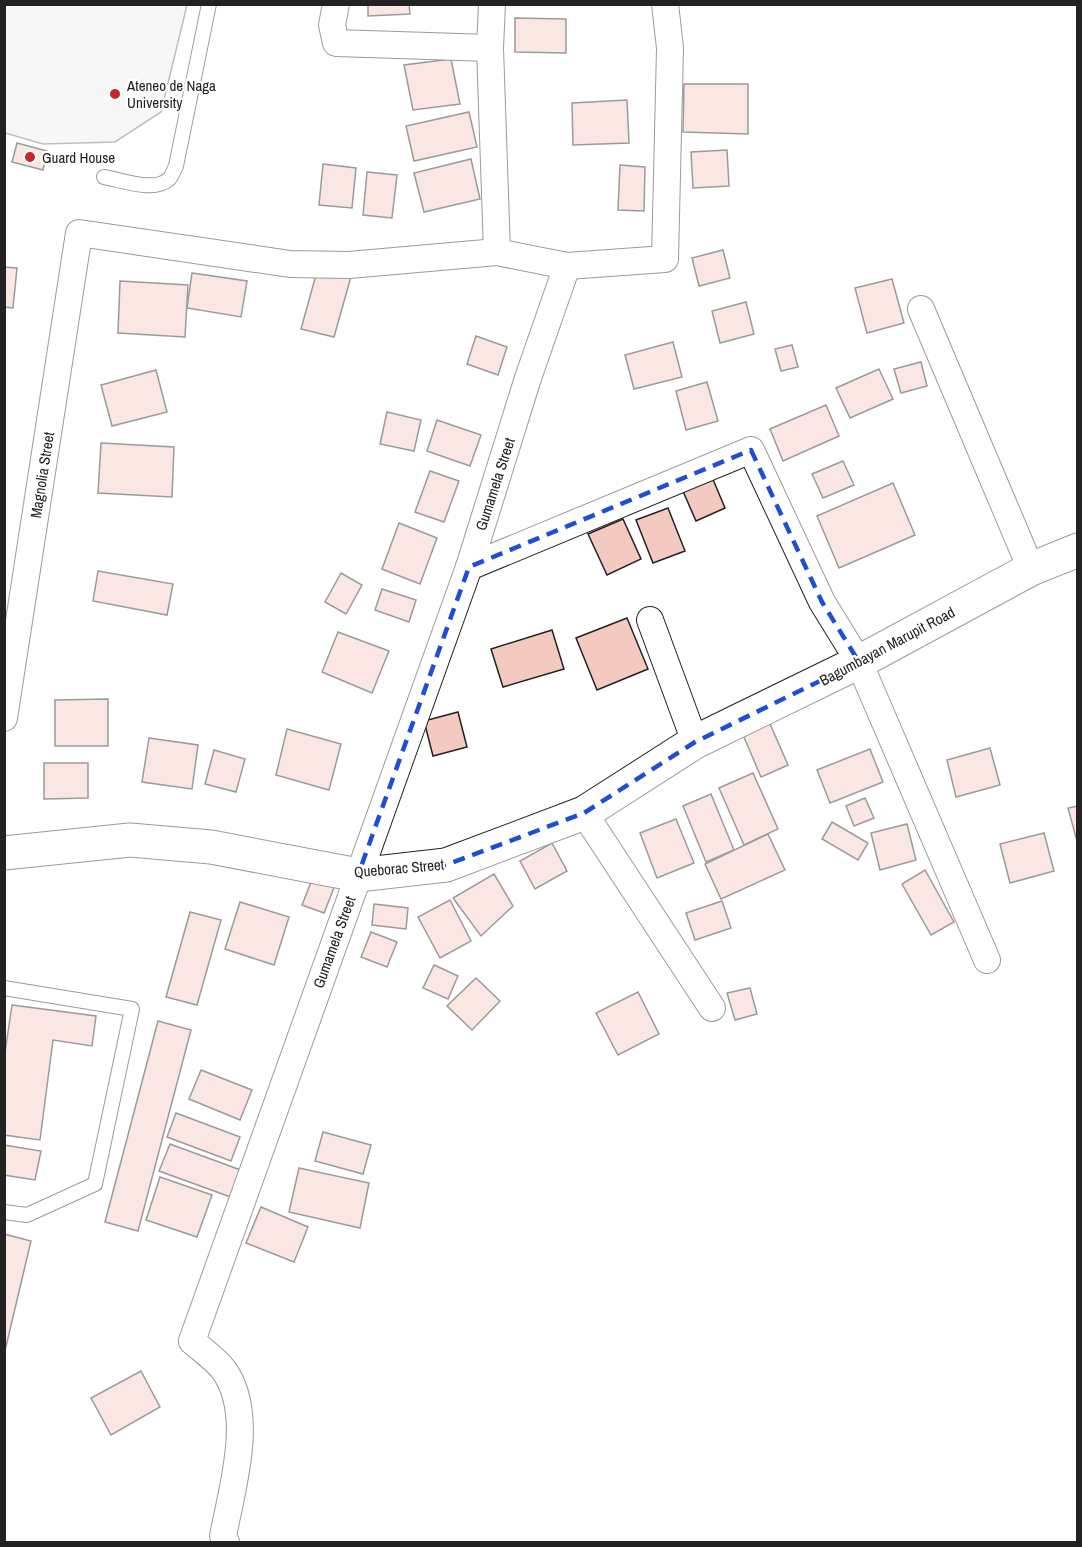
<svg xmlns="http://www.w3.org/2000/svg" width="1082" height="1547" font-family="'Archivo Narrow',sans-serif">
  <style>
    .green { fill: #eee; stroke: #6f6f6f; stroke-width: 1.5 }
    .building { fill: #f3c9c0; stroke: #222; stroke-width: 1.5 }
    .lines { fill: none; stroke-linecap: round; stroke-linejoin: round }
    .service-casing { stroke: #222; stroke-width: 16 }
    .minor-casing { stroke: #222; stroke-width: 28 }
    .tertiary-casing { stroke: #222; stroke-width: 35 }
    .service { stroke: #fff; stroke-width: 14 }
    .minor { stroke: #fff; stroke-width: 26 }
    .tertiary { stroke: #fff; stroke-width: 33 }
    .marked { fill: none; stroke: #1d4ed8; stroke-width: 4.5; stroke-dasharray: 12 8; stroke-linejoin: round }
    .poi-dot { fill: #c62828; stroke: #fff; stroke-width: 2 }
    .labels { text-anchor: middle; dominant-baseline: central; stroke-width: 4.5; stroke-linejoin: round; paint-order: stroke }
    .poi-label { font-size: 15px; fill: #222; stroke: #fff; text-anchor: start }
    .street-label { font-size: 15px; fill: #222; stroke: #fff }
  </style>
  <rect width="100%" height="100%" fill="#fff"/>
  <!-- green -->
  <path class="green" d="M4,5H187L161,112L115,142L43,144L5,133Z"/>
  <!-- building -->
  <g class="building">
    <path d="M368,4H409L410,14L368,16Z"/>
    <path d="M515,18L566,19V53L515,52Z"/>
    <path d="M451,59L460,104L413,110L404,65Z"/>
    <path d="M684,84H748V134L683,132Z"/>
    <path d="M627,100L629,143L573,145L572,103Z"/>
    <path d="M469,112L477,147L414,161L406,126Z"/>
    <path d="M17,143L47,151L43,170L12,162Z"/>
    <path d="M727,150L729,186L693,188L691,152Z"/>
    <path d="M471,159L480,199L424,212L414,173Z"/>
    <path d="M323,164L356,168L352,208L319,205Z"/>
    <path d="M620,165L645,167L644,211L618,210Z"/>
    <path d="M367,172L397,175L392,218L363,215Z"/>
    <path d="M723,250L730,278L699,286L692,258Z"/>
    <path d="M319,264L352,273L334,337L301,329Z"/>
    <path d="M4,267L17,268L13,308L4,307Z"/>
    <path d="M192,273L247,281L241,317L187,308Z"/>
    <path d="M892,279L904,323L867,333L855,288Z"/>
    <path d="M120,281L188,285L185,337L118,333Z"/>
    <path d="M746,302L754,334L720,343L712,311Z"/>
    <path d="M476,336L507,347L498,375L467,364Z"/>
    <path d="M673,342L682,377L634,389L625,355Z"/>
    <path d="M792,345L798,367L781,371L775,349Z"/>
    <path d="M921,362L927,386L901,393L894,369Z"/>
    <path d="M879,369L893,399L850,418L836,388Z"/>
    <path d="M156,370L167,412L112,426L101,385Z"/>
    <path d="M707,382L718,421L686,430L676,391Z"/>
    <path d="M826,405L839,436L783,461L770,429Z"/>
    <path d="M387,412L421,420L414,451L380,444Z"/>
    <path d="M437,420L481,435L470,466L427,451Z"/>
    <path d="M101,443L174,447L172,497L98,493Z"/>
    <path d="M843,461L854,485L823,498L812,474Z"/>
    <path d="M430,471L459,481L444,522L415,512Z"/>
    <path d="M712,477L725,508L696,521L682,489Z"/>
    <path d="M893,483L915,535L839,568L817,516Z"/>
    <path d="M668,508L685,551L653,563L636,520Z"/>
    <path d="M623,519L641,559L607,575L588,534Z"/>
    <path d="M399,523L437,538L420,584L382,569Z"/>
    <path d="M98,571L173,584L167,615L93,601Z"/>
    <path d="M341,573L362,585L346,614L325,602Z"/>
    <path d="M382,589L416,600L409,622L375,610Z"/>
    <path d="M627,618L648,669L597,690L576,638Z"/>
    <path d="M552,630L564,669L503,687L491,649Z"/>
    <path d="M338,632L389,651L372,693L322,672Z"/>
    <path d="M108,699V746H55V700Z"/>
    <path d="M458,712L467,747L433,756L424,721Z"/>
    <path d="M767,717L788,765L761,777L740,728Z"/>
    <path d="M287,729L341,744L329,790L276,775Z"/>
    <path d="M149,738L198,745L192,789L142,782Z"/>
    <path d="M990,748L1000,785L956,797L947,760Z"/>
    <path d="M870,749L883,782L830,803L817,770Z"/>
    <path d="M214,750L245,759L236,792L205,784Z"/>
    <path d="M44,763H88V798L44,799Z"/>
    <path d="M753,773L778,829L744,845L719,788Z"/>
    <path d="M711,794L734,850L706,862L683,806Z"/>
    <path d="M865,798L874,818L854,826L846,806Z"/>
    <path d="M1078,806V845L1068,808Z"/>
    <path d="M676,819L694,863L657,878L640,833Z"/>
    <path d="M832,822L868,843L858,860L822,839Z"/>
    <path d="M907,824L916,860L880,870L871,833Z"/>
    <path d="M1044,833L1054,871L1010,883L1000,844Z"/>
    <path d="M768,834L785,870L721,899L705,864Z"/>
    <path d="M552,843L567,871L535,889L520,861Z"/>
    <path d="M925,870L954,922L931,935L902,884Z"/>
    <path d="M315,872L337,880L324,913L302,905Z"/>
    <path d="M494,874L513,906L481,936L453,898Z"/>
    <path d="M450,900L471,941L440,958L418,917Z"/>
    <path d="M722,901L731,928L695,940L686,913Z"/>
    <path d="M240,902L289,917L274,965L225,949Z"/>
    <path d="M374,904L408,908L406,929L372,925Z"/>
    <path d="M190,912L221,920L197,1005L166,997Z"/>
    <path d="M371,932L397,942L387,967L361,957Z"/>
    <path d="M434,965L458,976L448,999L423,988Z"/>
    <path d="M476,978L500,1001L472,1030L447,1006Z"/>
    <path d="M750,988L757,1014L735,1020L727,993Z"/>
    <path d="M638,992L659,1034L618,1055L596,1013Z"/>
    <path d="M12,1005L96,1016L92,1046L53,1040L40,1140L4,1135V1059Z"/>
    <path d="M158,1021L191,1030L138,1231L105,1222Z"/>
    <path d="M201,1070L252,1090L240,1120L189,1099Z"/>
    <path d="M176,1113L240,1137L231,1161L167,1137Z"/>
    <path d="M323,1132L371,1145L363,1174L315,1161Z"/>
    <path d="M170,1144L246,1172L236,1199L159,1171Z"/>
    <path d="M4,1145L41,1151L35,1180L4,1175Z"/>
    <path d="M299,1168L369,1183L360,1228L289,1212Z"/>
    <path d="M160,1177L212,1195L197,1237L146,1220Z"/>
    <path d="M261,1207L308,1227L294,1262L246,1243Z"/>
    <path d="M4,1234L31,1241L4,1355Z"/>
    <path d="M141,1371L160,1407L111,1435L91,1398Z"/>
  </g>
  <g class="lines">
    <defs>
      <g id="service">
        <path d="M104,177C122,180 154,193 169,179C172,176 174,170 176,166L209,4"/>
        <path d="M4,988L132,1009L95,1184L27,1215L4,1212"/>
      </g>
      <g id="minor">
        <path d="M336,4L332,25L336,43L490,48"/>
        <path d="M492,4L490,48L497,252"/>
        <path d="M921,309L1031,569"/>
        <path d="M469,567L751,450L822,602L859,662L987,960"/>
        <path d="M650,620L695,742"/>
        <path d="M4,718L79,233L290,264L349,265L497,252L567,266L665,259L670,48L665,4"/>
        <path d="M584,813L712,1008"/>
        <path d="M226,1542L223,1536C232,1488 256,1413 223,1369C215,1359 202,1350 192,1341L469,567L528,378L567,266"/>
      </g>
      <path id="tertiary" d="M4,853L130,840L211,847L358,875L446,865L584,813L695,742L859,662L1031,569L1078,550"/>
    </defs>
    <!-- service casing -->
    <use href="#service" class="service-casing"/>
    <!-- minor casing -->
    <use href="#minor" class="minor-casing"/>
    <!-- tertiary casing -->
    <use href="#tertiary" class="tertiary-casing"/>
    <!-- service -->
    <use href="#service" class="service"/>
    <!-- minor -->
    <use href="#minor" class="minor"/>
    <!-- tertiary -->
    <use href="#tertiary" class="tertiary"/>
  </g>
  <!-- marked area -->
  <path d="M0 0H1082V1547H0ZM751,450L822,602L859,662L695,742L584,813L446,865L358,875L469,567Z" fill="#fff" fill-opacity=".55" fill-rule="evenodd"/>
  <path class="marked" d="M751,450L822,602L859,662L695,742L584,813L446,865L358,875L469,567Z"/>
  <!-- markers -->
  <g class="poi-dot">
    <circle cx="115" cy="94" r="6"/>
    <circle cx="30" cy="157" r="6"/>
  </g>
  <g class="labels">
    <!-- poi labels -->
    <g class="poi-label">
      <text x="127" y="85">Ateneo de Naga<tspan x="127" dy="17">University</tspan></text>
      <text x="42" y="157">Guard House</text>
    </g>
    <!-- street labels -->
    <g class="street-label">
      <text transform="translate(42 475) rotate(-81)">Magnolia Street</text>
      <text transform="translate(495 484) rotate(-72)">Gumamela Street</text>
      <text transform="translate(887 646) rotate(-28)">Bagumbayan Marupit Road</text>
      <text transform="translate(399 868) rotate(-5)">Queborac Street</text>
      <text transform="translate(334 942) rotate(-70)">Gumamela Street</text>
    </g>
  </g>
  <!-- border -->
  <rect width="1082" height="1547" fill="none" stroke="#222222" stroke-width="12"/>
</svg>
